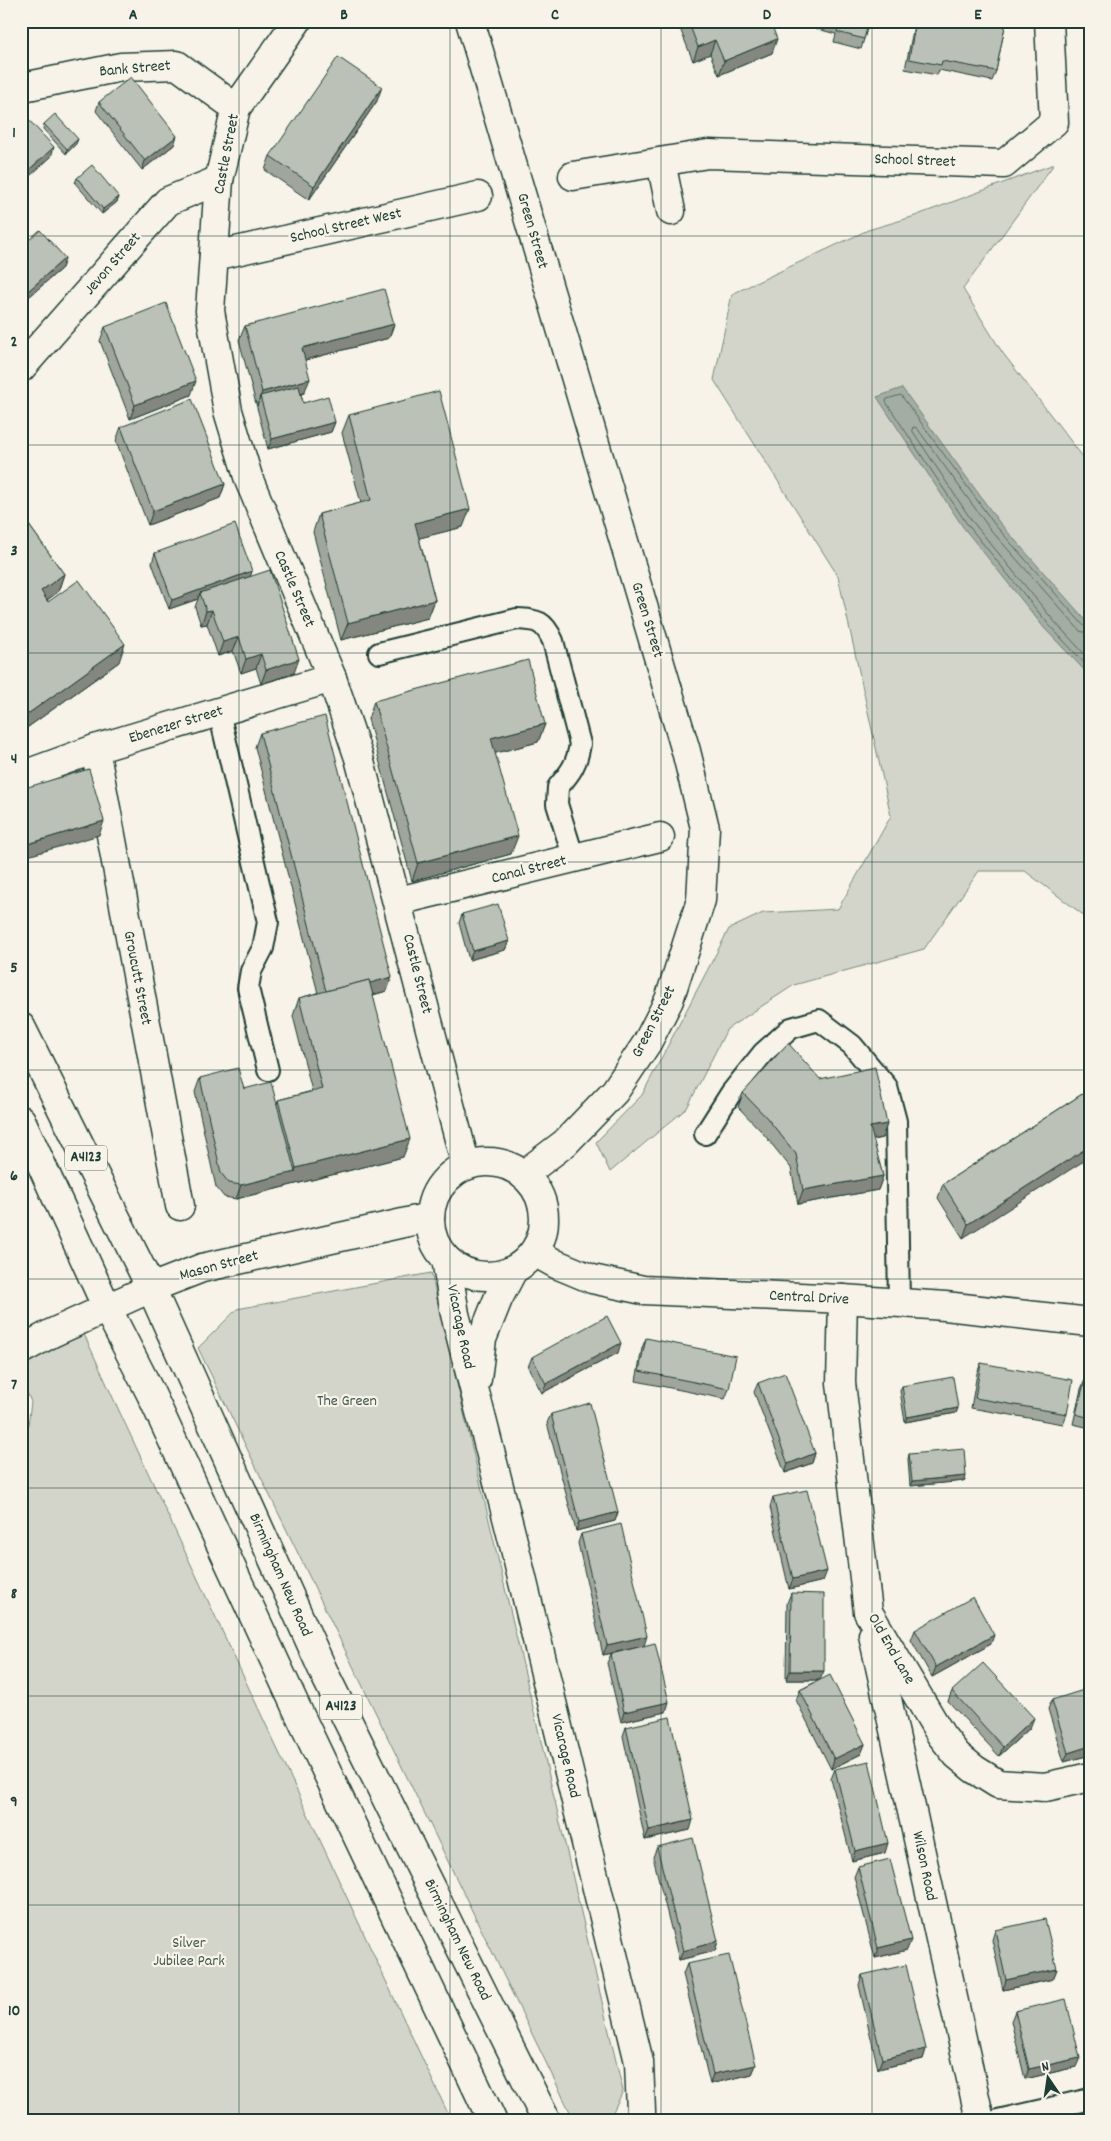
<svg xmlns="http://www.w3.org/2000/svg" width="1111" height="2141" font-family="Dekko,sans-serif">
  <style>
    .green { fill: #d3d5ca; stroke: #79897f }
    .water { fill: #a4ada3; stroke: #6f8077 }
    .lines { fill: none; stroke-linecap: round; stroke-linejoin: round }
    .shore { stroke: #546a60; stroke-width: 1 }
    .lane-casing { stroke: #1f3d34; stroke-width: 24 }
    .street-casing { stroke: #1f3d34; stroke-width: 31 }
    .secondary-casing { stroke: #1f3d34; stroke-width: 31 }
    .highway-casing { stroke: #1f3d34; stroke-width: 31 }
    .lane { stroke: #f7f3e8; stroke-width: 20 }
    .street { stroke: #f7f3e8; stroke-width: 28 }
    .secondary { stroke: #f7f3e8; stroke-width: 28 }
    .highway { stroke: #f7f3e8; stroke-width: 28 }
    .wall { fill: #a1a69d; stroke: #1f3d34 }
    .shaded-wall { fill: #83877f; stroke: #1f3d34 }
    .building { fill: #bbc1b6; stroke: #1f3d34 }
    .grid { fill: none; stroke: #1f3d34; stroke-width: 1; stroke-opacity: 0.55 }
    .labels { text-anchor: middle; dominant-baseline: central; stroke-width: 4.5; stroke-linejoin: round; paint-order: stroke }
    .shield { fill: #f7f3e8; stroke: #60746a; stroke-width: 1 }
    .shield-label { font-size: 15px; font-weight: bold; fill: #1f3d34 }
    .street-label { font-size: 16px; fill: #1f3d34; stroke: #f7f3e8 }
    .park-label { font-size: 16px; fill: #435b52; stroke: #f7f3e8 }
    .neatline { fill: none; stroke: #1f3d34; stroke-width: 2 }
    .grid-label { font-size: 16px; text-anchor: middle; font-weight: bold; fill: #1f3d34 }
  </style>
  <rect width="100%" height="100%" fill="#f7f3e8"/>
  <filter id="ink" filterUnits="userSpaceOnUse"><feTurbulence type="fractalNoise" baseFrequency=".02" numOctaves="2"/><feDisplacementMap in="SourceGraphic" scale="10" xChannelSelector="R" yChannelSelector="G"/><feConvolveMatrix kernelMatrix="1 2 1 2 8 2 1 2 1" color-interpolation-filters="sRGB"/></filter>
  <g filter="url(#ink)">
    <!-- green -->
    <g class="green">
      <path d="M1054,164L963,289L1002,352L1090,466V920L1025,871H979L924,949L794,985L727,1029L687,1108L610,1172L596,1142L642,1095L729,929L763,913L838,909L891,816L838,576L714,380L732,294L868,230L912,217Z"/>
      <path d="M431,1273L623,2091L609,2120H574L198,1348L237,1309Z"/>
      <path d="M84,1334L114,1400L451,2120H21V1446L27,1433L31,1402L21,1378V1360Z"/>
    </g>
    <!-- water -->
    <path class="water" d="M902,388L999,522L1090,625V676L1045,629L963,527L877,397Z"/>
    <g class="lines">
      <!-- shore -->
      <g class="shore">
        <path d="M1090,628L1084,626L995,525L901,395L887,399L886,402L967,524L1049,625L1090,669"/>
        <path d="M1090,634L1080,631L990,529L917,428L913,427L912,430L972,521L1054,621L1090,660"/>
      </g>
      <defs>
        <g id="lane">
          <path d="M379,653L517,619C538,620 544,621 553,641L580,744C577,764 571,772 558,787L557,804L574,859"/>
          <path d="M219,712L268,922L263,948L251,971L248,988L268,1070"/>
          <path d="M705,1134L731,1093L763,1053L791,1028L819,1020L852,1045L887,1087L896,1121L899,1303"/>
          <path d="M998,2120L1090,2099"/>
        </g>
        <g id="street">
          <path d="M21,89L28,86L121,67L177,65L236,108"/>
          <path d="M661,162L671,211"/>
          <path d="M573,176L708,154L1004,164L1054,122L1049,21"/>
          <path d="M214,256L478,196"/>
          <path d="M21,368L168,201L219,180"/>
          <path d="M95,749L180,1206"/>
          <path d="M21,776L95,749L332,678"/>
          <path d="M398,901L660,837"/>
          <path d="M843,1299L841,1383L868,1612L941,1735L957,1755L974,1769L998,1784L1045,1787L1090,1777"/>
          <path d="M873,1635L980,2120"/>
        </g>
        <g id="secondary">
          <path d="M297,21L236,108L219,180L210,311L228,411L249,480L332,678L359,758L466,1166"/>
          <path d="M470,21L686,751L705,828L701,900L669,1000L647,1043L615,1091L565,1143L523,1175"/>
          <circle cx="487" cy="1219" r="57"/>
          <path d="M536,1250L538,1254L556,1264L592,1279L643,1290L843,1299L945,1306L1090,1322"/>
          <path d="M446,1259L455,1314L515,1549L639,2062L641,2112L639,2120"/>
          <path d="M21,1350L52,1333L151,1288L202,1268L430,1217"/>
          <path d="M477,1379L482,1339L498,1299L513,1270"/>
        </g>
        <g id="highway">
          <path d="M21,1027L151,1288L326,1677L546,2120"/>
          <path d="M21,1120L107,1308L151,1394L296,1707L492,2120"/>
        </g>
      </defs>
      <!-- lane casing -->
      <use href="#lane" class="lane-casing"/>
      <!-- street casing -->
      <use href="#street" class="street-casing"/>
      <!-- secondary casing -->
      <use href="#secondary" class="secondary-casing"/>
      <!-- highway casing -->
      <use href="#highway" class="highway-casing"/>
      <!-- lane -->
      <use href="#lane" class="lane"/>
      <!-- street -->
      <use href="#street" class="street"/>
      <!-- secondary -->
      <use href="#secondary" class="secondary"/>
      <!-- highway -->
      <use href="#highway" class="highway"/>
    </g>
    <!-- wall -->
    <g class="wall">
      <path d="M677,21H770L772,53L719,75L710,54L693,61Z"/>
      <path d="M788,21H869L864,39L861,49L834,42L836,34Z"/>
      <path d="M915,21H1006L996,71L992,81L939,70L937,75L905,69Z"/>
      <path d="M377,101L309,200L265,170L270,156Z"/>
      <path d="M99,102L174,145L142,170L96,111Z"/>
      <path d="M44,124L76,144L66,154L43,129Z"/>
      <path d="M77,178L119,197L117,202L102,214L75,183Z"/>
      <path d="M21,247L65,258L62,268L22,303L21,302Z"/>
      <path d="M394,324L389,338L305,360L304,393L301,394L303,403L335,422L331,432L268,449L239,340L245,326Z"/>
      <path d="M105,327L191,395L130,419L100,341Z"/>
      <path d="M349,415L463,527L419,538L435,600L428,618L341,640L313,532L319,514L361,503L342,433Z"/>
      <path d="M121,427L225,484L220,498L148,525L116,441Z"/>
      <path d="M21,514L64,574L58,592L47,600L119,662L21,732Z"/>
      <path d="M155,553L252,571L250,576L294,673L261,684L256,668L241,673L233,651L218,656L207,624L201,625L195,607L198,599L169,609L152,563Z"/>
      <path d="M374,701L545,724L538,742L495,753L511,854L412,881L368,719Z"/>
      <path d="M260,733L387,991L373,995L403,1157L236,1199L224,1197L216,1187L195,1092L200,1078L244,1089L277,1104L278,1100L312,1091L293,1016L299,998L318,993L255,747Z"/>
      <path d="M462,914L509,941L505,950L469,960L459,923Z"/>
      <path d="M820,1079L887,1124L882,1138L873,1140L883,1176L878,1190L798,1204L791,1168L762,1132L738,1107L743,1093Z"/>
      <path d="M1090,1089L963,1238L938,1198L943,1184Z"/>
      <path d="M646,1338L729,1389L725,1399L636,1381L642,1348Z"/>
      <path d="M618,1353L542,1393L528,1367L532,1357Z"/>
      <path d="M981,1363L1067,1414L1063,1424L971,1408L977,1373Z"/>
      <path d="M1085,1380L1090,1381V1428L1073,1424L1081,1389Z"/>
      <path d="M758,1383L815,1453L812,1463L785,1473L754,1392Z"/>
      <path d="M902,1386L958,1408L956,1413L905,1422L900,1391Z"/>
      <path d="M551,1414L618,1512L615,1521L576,1531L547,1423Z"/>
      <path d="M909,1454L965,1481L910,1486L908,1459Z"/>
      <path d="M773,1497L823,1581L789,1589L770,1507Z"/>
      <path d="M581,1534L644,1646L666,1712L621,1722L607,1663L611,1654L631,1649L603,1655L578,1543Z"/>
      <path d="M791,1593L820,1680L865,1744L861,1754L831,1769L796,1700L800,1690L819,1680H786L787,1603Z"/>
      <path d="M915,1630L991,1644L932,1677L911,1640Z"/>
      <path d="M952,1691L1030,1728L999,1756L948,1701Z"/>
      <path d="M1052,1700L1090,1755L1064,1762L1048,1709Z"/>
      <path d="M626,1727L690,1830L645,1840L623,1736Z"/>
      <path d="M835,1769L885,1853L852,1861L831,1779Z"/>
      <path d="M1090,1811V1848H1089L1084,1821L1087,1812Z"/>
      <path d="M657,1847L718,1941L715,1951L679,1960L653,1857Z"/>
      <path d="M858,1867L907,1950L875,1958L854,1877Z"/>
      <path d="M995,1930L1057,1969L1053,1979L1003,1990L992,1940Z"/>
      <path d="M687,1964L756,2065L752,2074L710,2084L683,1974Z"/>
      <path d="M862,1975L926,2049L923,2059L878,2069L859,1985Z"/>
      <path d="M1015,2011L1076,2067L1025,2079L1011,2021Z"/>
    </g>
    <!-- shaded-wall -->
    <g class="shaded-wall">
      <path d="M777,39L772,53L719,75L724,61Z"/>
      <path d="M715,40L710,54L693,61L698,47Z"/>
      <path d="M382,87L377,101L309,200L314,186Z"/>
      <path d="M177,136L174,145L142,170L145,161Z"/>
      <path d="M78,139L76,144L66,154L67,149Z"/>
      <path d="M54,147L51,157L21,184V177Z"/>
      <path d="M119,197L117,202L102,214L103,209Z"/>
      <path d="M65,258L62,268L22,303L26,293Z"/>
      <path d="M394,324L389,338L297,362L302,348Z"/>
      <path d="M310,379L304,393L263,404L260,396L257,406L262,392Z"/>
      <path d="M196,381L191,395L130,419L135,405Z"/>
      <path d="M335,422L331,432L268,449L272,439Z"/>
      <path d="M225,484L220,498L148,525L153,511Z"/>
      <path d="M470,509L463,527L408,541L415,523Z"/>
      <path d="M252,571L249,581L200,593L198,599L169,609L172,600Z"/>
      <path d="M64,574L58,592L34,609L41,591Z"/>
      <path d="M435,600L428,618L341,640L348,623Z"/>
      <path d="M212,610L207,624L201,625L206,611Z"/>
      <path d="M239,637L233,651L218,656L223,642Z"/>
      <path d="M125,644L119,662L21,732V726L25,716Z"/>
      <path d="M261,654L256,668L241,673L246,659Z"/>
      <path d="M299,659L294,673L261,684L266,670Z"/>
      <path d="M545,724L538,742L485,756L491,738Z"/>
      <path d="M104,821L99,835L21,858V846Z"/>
      <path d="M518,836L511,854L412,881L418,863Z"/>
      <path d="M509,941L505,950L469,960L473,951Z"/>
      <path d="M392,977L387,991L322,1008L327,994Z"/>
      <path d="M887,1124L882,1138L865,1141L870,1127Z"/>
      <path d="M410,1139L403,1157L236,1199L241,1185L295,1172L296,1168Z"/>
      <path d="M1090,1146V1157L963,1238L968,1224Z"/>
      <path d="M883,1176L878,1190L798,1204L803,1190Z"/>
      <path d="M621,1343L618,1353L542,1393L546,1384Z"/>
      <path d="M958,1408L956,1413L905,1422L907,1417Z"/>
      <path d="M815,1453L812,1463L785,1473L788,1464Z"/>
      <path d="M966,1476L965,1481L910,1486L912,1481Z"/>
      <path d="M618,1512L615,1521L576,1531L579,1522Z"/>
      <path d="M827,1571L823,1581L789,1589L793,1579Z"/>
      <path d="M994,1635L991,1644L932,1677L936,1667Z"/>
      <path d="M647,1636L644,1646L603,1655L607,1645Z"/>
      <path d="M790,1671H824L820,1680H786Z"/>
      <path d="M669,1702L666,1712L621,1722L624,1712Z"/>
      <path d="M1034,1718L1030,1728L999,1756L1003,1747Z"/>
      <path d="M865,1744L861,1754L831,1769L834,1759Z"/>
      <path d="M1090,1746V1755L1064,1762L1068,1753Z"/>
      <path d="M693,1820L690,1830L645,1840L649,1830Z"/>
      <path d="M888,1843L885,1853L852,1861L855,1851Z"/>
      <path d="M911,1940L907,1950L875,1958L878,1948Z"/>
      <path d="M718,1941L715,1951L679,1960L683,1951Z"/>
      <path d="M1057,1969L1053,1979L1003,1990L1006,1980Z"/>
      <path d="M926,2049L923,2059L878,2069L882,2059Z"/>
      <path d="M1080,2058L1076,2067L1025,2079L1029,2069Z"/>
      <path d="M756,2065L752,2074L710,2084L713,2074Z"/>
    </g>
    <!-- building -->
    <g class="building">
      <path d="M688,21H770L777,39L724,61L715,40L698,47Z"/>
      <path d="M829,21H869L864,39L837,32L839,24Z"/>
      <path d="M916,21H1006L996,71L942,61L941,65L909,59Z"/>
      <path d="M338,57L382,87L314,186L270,156Z"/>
      <path d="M131,77L177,136L145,161L99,102Z"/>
      <path d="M55,114L78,139L67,149L44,124Z"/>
      <path d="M27,118L54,147L21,177V123Z"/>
      <path d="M92,165L119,197L103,209L77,178Z"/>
      <path d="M40,230L65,258L26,293L21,288V247Z"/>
      <path d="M384,289L394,324L302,348L310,379L262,392L245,326Z"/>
      <path d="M166,303L196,381L135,405L105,327Z"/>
      <path d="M299,386L303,403L328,396L335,422L272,439L260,396Z"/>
      <path d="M439,391L470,509L415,523L435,600L348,623L319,514L371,500L349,415Z"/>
      <path d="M192,399L225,484L153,511L121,427Z"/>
      <path d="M21,514L64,574L41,591L48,602L79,580L125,644L25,716L21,711Z"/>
      <path d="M235,524L252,571L172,600L155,553Z"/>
      <path d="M270,570L299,659L266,670L261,654L246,659L239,637L223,642L212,610L206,611L200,593Z"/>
      <path d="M528,660L545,724L491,738L518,836L418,863L374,701Z"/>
      <path d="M325,716L392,977L370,983L369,980L326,991L260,733Z"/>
      <path d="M89,769L104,821L21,846V789Z"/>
      <path d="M498,904L509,941L473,951L462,914Z"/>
      <path d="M369,980L410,1139L296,1168L278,1100L322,1089L299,998Z"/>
      <path d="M788,1043L820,1079L875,1067L887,1124L870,1127L883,1176L803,1190L796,1154L767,1118L743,1093Z"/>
      <path d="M238,1068L244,1089L271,1082L295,1172L241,1185L229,1183L221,1173L200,1078Z"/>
      <path d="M1090,1089V1146L968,1224L943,1184Z"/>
      <path d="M607,1316L621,1343L546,1384L532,1357Z"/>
      <path d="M646,1338L736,1356L729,1389L639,1371Z"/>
      <path d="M981,1363L1073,1380L1067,1414L975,1398Z"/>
      <path d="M785,1373L815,1453L788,1464L758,1383Z"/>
      <path d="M953,1377L958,1408L907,1417L902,1386Z"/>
      <path d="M1085,1380L1090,1381V1418L1076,1414Z"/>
      <path d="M590,1403L618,1512L579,1522L551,1414Z"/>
      <path d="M964,1449L966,1476L912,1481L909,1454Z"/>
      <path d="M807,1490L827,1571L793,1579L773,1497Z"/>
      <path d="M621,1524L647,1636L607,1645L581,1534Z"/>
      <path d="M791,1593L824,1594V1671H790Z"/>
      <path d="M973,1597L994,1635L936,1667L915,1630Z"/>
      <path d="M655,1643L669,1702L624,1712L611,1654Z"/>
      <path d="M983,1663L1034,1718L1003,1747L952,1691Z"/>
      <path d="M830,1675L865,1744L834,1759L800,1690Z"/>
      <path d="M1090,1688V1746L1068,1753L1052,1700Z"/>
      <path d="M670,1717L693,1820L649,1830L626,1727Z"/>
      <path d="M869,1761L888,1843L855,1851L835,1769Z"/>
      <path d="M1090,1811V1825L1087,1812Z"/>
      <path d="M693,1838L718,1941L683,1951L657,1847Z"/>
      <path d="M890,1859L911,1940L878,1948L858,1867Z"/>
      <path d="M1045,1919L1057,1969L1006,1980L995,1930Z"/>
      <path d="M729,1955L756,2065L713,2074L687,1964Z"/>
      <path d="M906,1965L926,2049L882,2059L862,1975Z"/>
      <path d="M1066,1999L1080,2058L1029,2069L1015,2011Z"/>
      <path d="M774,2117V2120H756Z"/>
    </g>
  </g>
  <!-- grid -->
  <path class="grid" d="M239,21V2120M450,21V2120M661,21V2120M872,21V2120M21,236H1090M21,445H1090M21,653H1090M21,862H1090M21,1070H1090M21,1279H1090M21,1488H1090M21,1696H1090M21,1905H1090"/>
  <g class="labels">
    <!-- shield labels -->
    <g class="shield">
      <rect x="65" y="1145.5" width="42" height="25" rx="4"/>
      <rect x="320" y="1694.5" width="42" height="25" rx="4"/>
    </g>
    <g class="shield-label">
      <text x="86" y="1158">A4123</text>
      <text x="341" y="1707">A4123</text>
    </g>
    <!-- street labels -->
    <g class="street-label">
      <text transform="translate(135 69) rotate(-5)">Bank Street</text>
      <text transform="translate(227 154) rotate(-79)">Castle Street</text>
      <text transform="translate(915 161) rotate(2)">School Street</text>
      <text transform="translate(346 226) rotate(-13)">School Street West</text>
      <text transform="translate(532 231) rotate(74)">Green Street</text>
      <text transform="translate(113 264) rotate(-49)">Jevon Street</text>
      <text transform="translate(294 589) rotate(67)">Castle Street</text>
      <text transform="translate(647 620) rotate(73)">Green Street</text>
      <text transform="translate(176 725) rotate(-17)">Ebenezer Street</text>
      <text transform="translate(529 870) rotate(-14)">Canal Street</text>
      <text transform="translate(417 974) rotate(76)">Castle Street</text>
      <text transform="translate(137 978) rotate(79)">Groucutt Street</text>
      <text transform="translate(654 1022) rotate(-63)">Green Street</text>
      <text transform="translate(219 1266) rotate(-15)">Mason Street</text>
      <text transform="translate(809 1298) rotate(3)">Central Drive</text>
      <text transform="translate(460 1327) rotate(78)">Vicarage Road</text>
      <text transform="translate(280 1575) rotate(66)">Birmingham New Road</text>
      <text transform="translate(891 1649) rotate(60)">Old End Lane</text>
      <text transform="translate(565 1756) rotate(77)">Vicarage Road</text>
      <text transform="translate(924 1866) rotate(78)">Wilson Road</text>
      <text transform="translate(457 1940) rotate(64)">Birmingham New Road</text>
    </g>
    <!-- park labels -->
    <g class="park-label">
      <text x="347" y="1401">The Green</text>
      <text x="189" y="1943">Silver<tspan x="189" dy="18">Jubilee Park</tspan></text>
    </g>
  </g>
  <!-- margin -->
  <rect width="1111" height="2141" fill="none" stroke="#f7f3e8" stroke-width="55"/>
  <!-- north arrow -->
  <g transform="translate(1048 2078) rotate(347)" stroke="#f7f3e8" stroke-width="4" paint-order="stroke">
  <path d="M0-4L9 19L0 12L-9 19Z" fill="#1f3d34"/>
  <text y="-8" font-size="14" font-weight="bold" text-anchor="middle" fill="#1f3d34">N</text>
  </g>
  <rect x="28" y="28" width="1056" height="2086" class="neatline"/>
  <g class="grid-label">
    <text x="133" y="19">A</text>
    <text x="344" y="19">B</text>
    <text x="555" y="19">C</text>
    <text x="767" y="19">D</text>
    <text x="978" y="19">E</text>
    <text x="14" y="137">1</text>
    <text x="14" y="346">2</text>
    <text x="14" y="555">3</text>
    <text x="14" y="763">4</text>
    <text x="14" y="972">5</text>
    <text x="14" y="1180">6</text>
    <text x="14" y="1389">7</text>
    <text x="14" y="1598">8</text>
    <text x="14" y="1806">9</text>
    <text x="14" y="2015">10</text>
  </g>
</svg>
